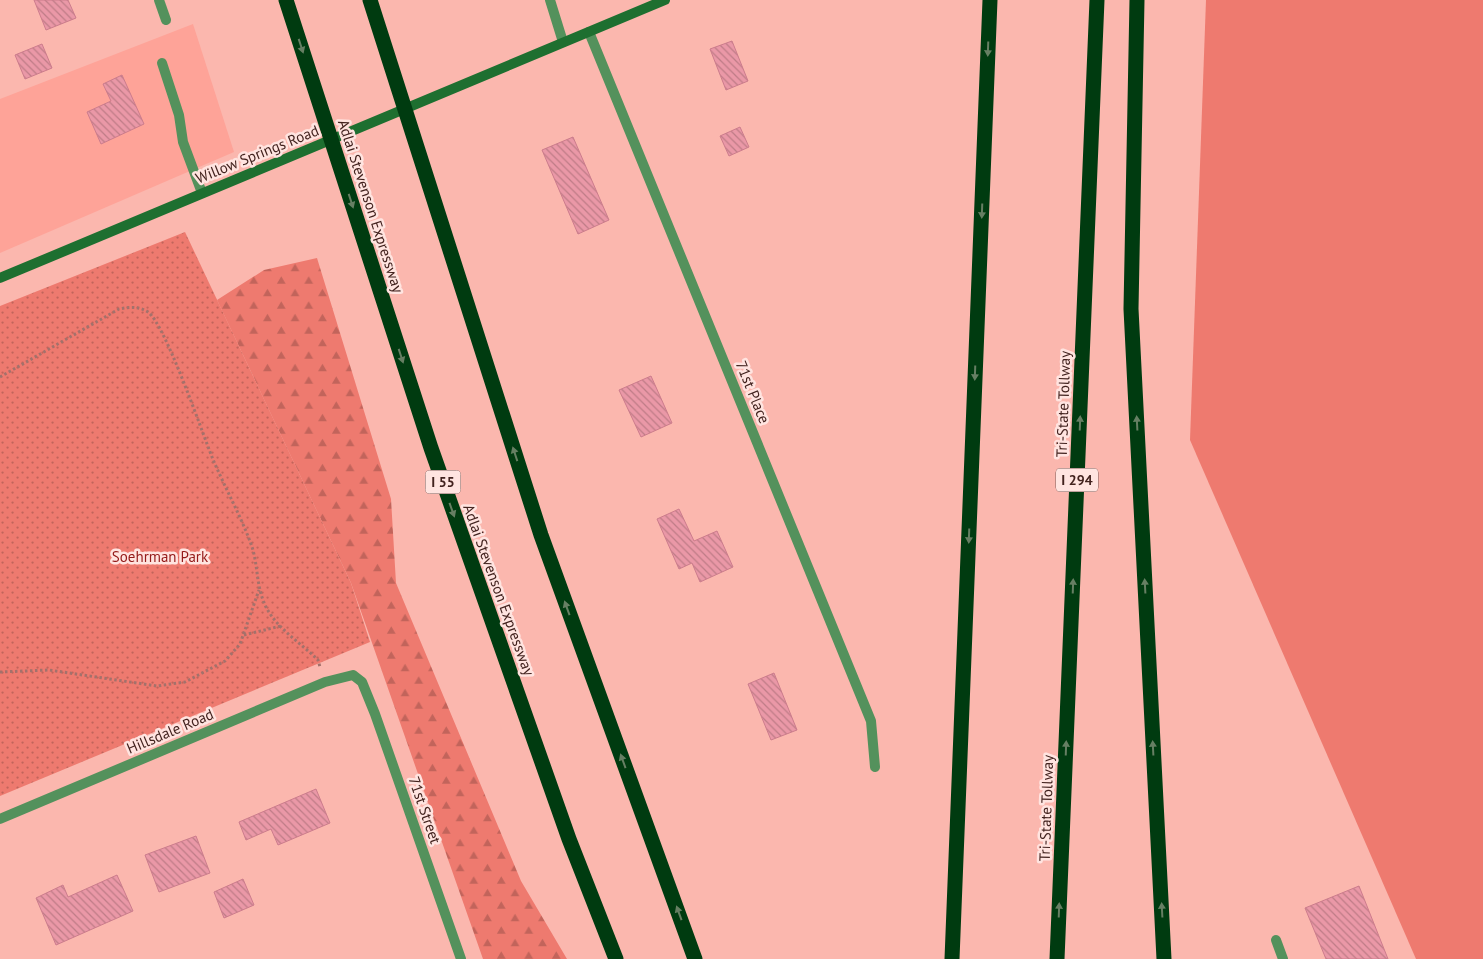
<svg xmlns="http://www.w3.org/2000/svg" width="1483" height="959" font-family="'PT Sans',sans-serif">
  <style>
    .built { fill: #fea398 }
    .green { fill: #ee7a6f }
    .forest { fill: url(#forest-firs) }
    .park { fill: url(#park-dots) }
    .building { fill: url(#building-back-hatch); stroke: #cc7c8c }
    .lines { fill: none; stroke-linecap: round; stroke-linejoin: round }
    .path { stroke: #a4716b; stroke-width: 3; stroke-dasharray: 2.5 2.5; stroke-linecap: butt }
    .service { stroke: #54915c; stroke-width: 10 }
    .minor { stroke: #54915c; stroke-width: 10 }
    .secondary { stroke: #1e6f30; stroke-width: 10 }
    .motorway { stroke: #003b10; stroke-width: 15 }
    .oneway { fill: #667f63 }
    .labels { text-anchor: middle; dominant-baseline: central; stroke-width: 5; stroke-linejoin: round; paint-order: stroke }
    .shield { fill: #ffe4e0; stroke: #7b5c58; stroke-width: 1 }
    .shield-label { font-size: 14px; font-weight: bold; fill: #42221e }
    .street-label { font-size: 15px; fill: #42221e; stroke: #ffe4e0 }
    .park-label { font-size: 15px; fill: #941a19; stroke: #ffe4e0 }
  </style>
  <defs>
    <pattern id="forest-firs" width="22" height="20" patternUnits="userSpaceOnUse" patternTransform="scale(1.25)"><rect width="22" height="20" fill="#ee7a6f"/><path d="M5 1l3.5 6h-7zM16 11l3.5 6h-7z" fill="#c2645b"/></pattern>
    <pattern id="park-dots" width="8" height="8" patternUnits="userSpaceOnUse" patternTransform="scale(1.25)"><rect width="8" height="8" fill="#ee7a6f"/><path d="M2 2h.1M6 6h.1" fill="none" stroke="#c2645b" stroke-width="1.8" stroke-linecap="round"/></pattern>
    <pattern id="building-back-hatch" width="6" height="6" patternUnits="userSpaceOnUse" patternTransform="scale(1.25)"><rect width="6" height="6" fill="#ea98a7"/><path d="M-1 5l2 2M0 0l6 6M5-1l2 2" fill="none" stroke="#bf7c87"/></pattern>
  </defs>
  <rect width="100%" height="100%" fill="#fbb7ae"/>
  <!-- built -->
  <path class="built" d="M193,24L234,152L0,253V99Z"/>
  <!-- green -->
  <path class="green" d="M1206,0H1483V959H1416L1190,440Z"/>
  <!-- forest -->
  <path class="forest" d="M317,258L391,499L396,583L521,881L567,959H483L351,583L217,300L264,270Z"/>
  <!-- park -->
  <path class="park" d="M185,232L351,583L370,642L0,796V306Z"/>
  <!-- building -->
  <g class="building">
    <path d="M34,0H68L76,18L46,30Z"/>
    <path d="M732,41L748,81L726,90L710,49Z"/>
    <path d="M42,44L52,68L25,79L15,55Z"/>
    <path d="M122,75L144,124L101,144L87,112L111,101L103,84Z"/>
    <path d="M740,127L749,147L729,156L720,136Z"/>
    <path d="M573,137L609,220L578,234L542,150Z"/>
    <path d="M651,376L672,423L641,437L619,390Z"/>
    <path d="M679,509L694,541L717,531L733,567L700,582L692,563L679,569L657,519Z"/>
    <path d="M774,673L797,730L771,740L748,684Z"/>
    <path d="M316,789L330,823L278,845L271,829L246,840L239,822Z"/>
    <path d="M196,836L210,873L159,892L145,855Z"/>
    <path d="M117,875L133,911L56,945L36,898L63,885L68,897Z"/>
    <path d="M243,879L254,905L224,918L214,892Z"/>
    <path d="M1359,886L1388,959H1326L1305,908Z"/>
  </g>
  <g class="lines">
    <!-- path -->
    <g class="path">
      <path d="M0,377L119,309C129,307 139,306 148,312C165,324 202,432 212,457C224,486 240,514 251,544C259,566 255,586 267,609C279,630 302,644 318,660L320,667"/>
      <path d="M244,635L281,626"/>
      <path d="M0,672L49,670L157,686L185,682L225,661L240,644L259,590"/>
    </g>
    <!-- service -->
    <g class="service">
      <path d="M550,0L563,42"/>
      <path d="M162,63L179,115L183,142L202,193"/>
    </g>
    <!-- minor -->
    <g class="minor">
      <path d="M159,0L166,20"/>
      <path d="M589,32L871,721L875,767"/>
      <path d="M0,819L325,682L353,675L362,682L375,714L461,959"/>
      <path d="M1276,940L1283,959"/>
    </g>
    <!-- secondary -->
    <path class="secondary" d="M0,278L665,0"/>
    <!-- motorway -->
    <g class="motorway">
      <path d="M286,0L431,448L569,839L616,959"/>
      <path d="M370,0L541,535L695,959"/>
      <path d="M1137,0L1131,309L1164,959"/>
      <path d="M952,959L990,0"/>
      <path d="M1057,959L1097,0"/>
    </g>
  </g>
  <!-- one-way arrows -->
  <defs><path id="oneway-solid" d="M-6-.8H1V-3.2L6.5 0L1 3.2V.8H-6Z" transform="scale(1.25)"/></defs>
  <g class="oneway">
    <use href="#oneway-solid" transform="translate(301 46) rotate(72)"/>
    <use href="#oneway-solid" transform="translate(988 49) rotate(92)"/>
    <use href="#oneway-solid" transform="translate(351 201) rotate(72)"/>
    <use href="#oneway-solid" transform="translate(982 211) rotate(92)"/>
    <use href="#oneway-solid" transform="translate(401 356) rotate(72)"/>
    <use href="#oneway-solid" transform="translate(975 373) rotate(92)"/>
    <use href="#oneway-solid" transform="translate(1080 423) rotate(-88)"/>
    <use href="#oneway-solid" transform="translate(1137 423) rotate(-93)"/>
    <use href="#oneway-solid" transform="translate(515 454) rotate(-108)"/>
    <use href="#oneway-solid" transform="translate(452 510) rotate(70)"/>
    <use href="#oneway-solid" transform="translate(969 536) rotate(92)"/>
    <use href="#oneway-solid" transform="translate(1073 586) rotate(-88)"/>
    <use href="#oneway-solid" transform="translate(1145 586) rotate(-93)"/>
    <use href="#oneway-solid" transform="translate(567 608) rotate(-110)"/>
    <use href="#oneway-solid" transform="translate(1066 748) rotate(-88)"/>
    <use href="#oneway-solid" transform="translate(1153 748) rotate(-93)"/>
    <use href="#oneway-solid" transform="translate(623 761) rotate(-110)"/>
    <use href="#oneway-solid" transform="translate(1059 910) rotate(-88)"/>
    <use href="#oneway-solid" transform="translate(1162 910) rotate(-93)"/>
    <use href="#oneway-solid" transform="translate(679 913) rotate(-110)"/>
  </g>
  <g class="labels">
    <!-- shield labels -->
    <g class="shield">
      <rect x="1056" y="468.5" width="42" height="23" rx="4"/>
      <rect x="425.5" y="470.5" width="35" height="23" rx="4"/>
    </g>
    <g class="shield-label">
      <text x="1077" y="480">I 294</text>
      <text x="443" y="482">I 55</text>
    </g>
    <!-- street labels -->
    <g class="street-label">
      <text transform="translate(257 154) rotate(-22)">Willow Springs Road</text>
      <text transform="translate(371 206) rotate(72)">Adlai Stevenson Expressway</text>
      <text transform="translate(753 392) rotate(68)">71st Place</text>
      <text transform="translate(1063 404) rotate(-88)">Tri-State Tollway</text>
      <text transform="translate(499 590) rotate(70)">Adlai Stevenson Expressway</text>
      <text transform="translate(170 731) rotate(-23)">Hillsdale Road</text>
      <text transform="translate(1046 808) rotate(-88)">Tri-State Tollway</text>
      <text transform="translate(425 810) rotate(71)">71st Street</text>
    </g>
    <!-- park labels -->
    <g class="park-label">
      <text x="160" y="556">Soehrman Park</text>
    </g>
  </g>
</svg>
